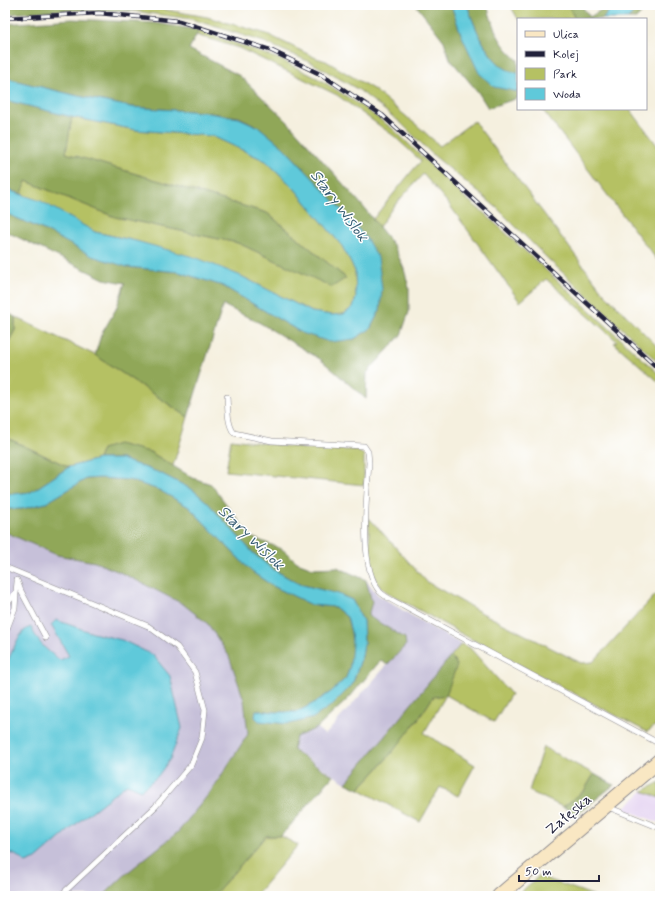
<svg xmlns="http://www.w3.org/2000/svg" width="665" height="901" font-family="Mynerve,sans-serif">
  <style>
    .built { fill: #e4d3f1 }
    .industrial { fill: #c6c0d9 }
    .green { fill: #b5c163; stroke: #6c724f }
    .forest { fill: #90a759; stroke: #59644a }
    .water { fill: #5fc9da; stroke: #40768a }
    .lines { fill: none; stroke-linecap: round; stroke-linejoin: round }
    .lane-casing { stroke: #8c898d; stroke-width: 6 }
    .secondary-casing { stroke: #8c898d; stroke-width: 16 }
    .lane { stroke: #fff; stroke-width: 5 }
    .secondary { stroke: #f9e7c3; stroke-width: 14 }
    .rail-casing { stroke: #22223b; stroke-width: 4.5 }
    .rail { stroke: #fff; stroke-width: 3; stroke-dasharray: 9; stroke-linecap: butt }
    .labels { text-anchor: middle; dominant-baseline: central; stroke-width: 3; stroke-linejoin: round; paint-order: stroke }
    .street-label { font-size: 15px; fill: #22223b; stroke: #fff }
    .water-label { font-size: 16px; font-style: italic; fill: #375c73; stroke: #fff }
  </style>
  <rect width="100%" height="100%" fill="#fff"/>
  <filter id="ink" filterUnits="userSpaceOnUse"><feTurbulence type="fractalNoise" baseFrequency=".025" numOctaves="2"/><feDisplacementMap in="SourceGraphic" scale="8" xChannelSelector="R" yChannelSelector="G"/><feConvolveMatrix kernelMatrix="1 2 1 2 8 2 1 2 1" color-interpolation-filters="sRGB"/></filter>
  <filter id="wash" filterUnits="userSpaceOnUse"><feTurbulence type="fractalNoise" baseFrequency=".012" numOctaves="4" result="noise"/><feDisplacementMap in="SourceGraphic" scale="16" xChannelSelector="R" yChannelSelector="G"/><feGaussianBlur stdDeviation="0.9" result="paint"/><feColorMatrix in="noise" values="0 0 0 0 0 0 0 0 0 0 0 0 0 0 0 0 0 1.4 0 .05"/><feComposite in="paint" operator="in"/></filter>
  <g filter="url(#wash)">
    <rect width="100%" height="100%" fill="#f5f0df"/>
    <!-- built -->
    <path class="built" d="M643,791L660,798V823L623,809Z"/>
    <!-- industrial -->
    <g class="industrial">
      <path d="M5,509L242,597L248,734L212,790L178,832L127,873L103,896H5Z"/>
      <path d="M366,580L378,595L424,623L461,644L346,783L333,775L293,749L296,737L317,728L325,735L387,665L406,645L405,638L368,616L372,602Z"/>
    </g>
    <!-- green -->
    <g class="green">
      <path d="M138,5L207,17L267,34L316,58L326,61L373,89L419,127L440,146L474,121L603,292L660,349V364L545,256L496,207L432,154L401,123L359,90L314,64L264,42L191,19L133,11Z"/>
      <path d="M510,5H568L575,19H518Z"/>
      <path d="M199,30L279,59L319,79L360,105L393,129L464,197L485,214L660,375V383L614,343L617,341L546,279L520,302L448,203L423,174L393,207L379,227L373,219L412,171L421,161L394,136L337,95L239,48L196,35Z"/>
      <path d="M542,109H630L660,149V264Z"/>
      <path d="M72,117L136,130L212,136L266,161L294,188L342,246L355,271L356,297L353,307L344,314L332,315L312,312L241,276L136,241L95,232L22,194L26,181L115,217L238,243L295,269L346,278L267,213L65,153Z"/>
      <path d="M15,317L95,355L188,417L173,466L150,452L102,449L98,459L69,467L5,437V349L15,330Z"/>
      <path d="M231,439L309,449L356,450L364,455V485L226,471Z"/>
      <path d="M369,518L427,582L482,613L581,663L593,662L660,590V722L647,732L460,633L387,592C384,590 380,587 378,584C369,571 369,535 369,518Z"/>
      <path d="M461,644L470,648L511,694L494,722L446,695L424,733L475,765L458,796L440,787L420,822L359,789L378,769L418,720L433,697L457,665L451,656Z"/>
      <path d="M543,747L594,774L584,791L563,807L529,791Z"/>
      <path d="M660,782V798L643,791Z"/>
      <path d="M266,836H281L298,845L255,896H213Z"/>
      <path d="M539,876L595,896H516Z"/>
    </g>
    <!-- forest -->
    <g class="forest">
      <path d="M5,5H138L133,11C90,10 48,9 5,15Z"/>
      <path d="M416,5H451L461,34L514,91H518V98L488,108L478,92L450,59L444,41Z"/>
      <path d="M467,5H487C494,29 498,43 518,60V73C490,70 475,27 467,5Z"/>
      <path d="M568,5H581L590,17L604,8H611L603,19H575Z"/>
      <path d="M638,5H649L636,19H628Z"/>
      <path d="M72,19L155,23L199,30L189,49L240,76L289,123L361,204L394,246L404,269L409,288V312L401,335L367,373L366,399L320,359L260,323L223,305L188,417L95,355L101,335L116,309L125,283L104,279L5,231V213L127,267L179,272L223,286L302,333L354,339L370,329L380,310L366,238L326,192L283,147L259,127L239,117L203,112L131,107L78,96L5,78V24Z"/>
      <path d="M5,100L72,117L66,153L267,213L346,278L332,287L238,243L115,217L26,181L22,194L5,189Z"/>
      <path d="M5,311L15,317V330L5,349Z"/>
      <path d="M5,437L69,467L31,492L13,494L5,493Z"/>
      <path d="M118,444L150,452L193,478L211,484L251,537L282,549L297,562L313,568L337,567L366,580L372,602L368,616L405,638L406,645L387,665L381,660L349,698L317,728L296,737L293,750L333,776L281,836H266L213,896H103L127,873L178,832L212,790L248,734L244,700L229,656L208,624L183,604L124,574L95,562L57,555L5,532V509H22L46,503L86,479L100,478L129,480L159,490L189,507L252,572L273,586L312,605L335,607L347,617L351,632L353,644L350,666L346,678L331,692L314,703L297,712H275L256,710L289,724L352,685L362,656L364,643L363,621L352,600L338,594L299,584L271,568L253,553L207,502L193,490L160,473L121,459H98L102,449Z"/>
      <path d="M451,656L457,665L446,695L433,697C412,730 386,761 359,789L346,783Z"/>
      <path d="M594,774L614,785L577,814L563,807L584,791Z"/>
    </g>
    <!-- water -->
    <g class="water">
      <path d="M451,5H467C475,27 490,70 518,73V91H514L494,87L479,73L461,34Z"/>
      <path d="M613,5H638L628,19H603Z"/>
      <path d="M5,78L78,96L131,107L203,112L239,118L259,127L283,147L326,192L366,238L378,258L382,289L380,310L370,329L354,339L330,342L302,333L223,286L179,272L127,267L92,256L44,230L5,213V189L41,201L95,232L136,241L197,258L241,276L312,312L332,315L344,314L353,307L356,298L355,271L342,246L294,188L266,161L212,136L136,130L72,117L5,100Z"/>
      <path d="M98,459H121L160,473L193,490L207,502L253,553L271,568L299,584L338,594L352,600L363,621L364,643L362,656L352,685L332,705L313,718L289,724L259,721L255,717L256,710L275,712H297L314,703L331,692L346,678L350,666L352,644L351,632L347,617L335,607L312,605L273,586L252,572L189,507L159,490L129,480L100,478L86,479L46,503L22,509H5V493L13,494L31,492L69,467Z"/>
      <path d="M56,620L93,633L122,640L153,655L170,676L182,728L170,759L158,776L141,790L127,784L82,819L36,859L26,863C19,858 14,851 5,854V666L19,637L26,629L31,627C39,644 45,649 60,660L69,656L51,625Z"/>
    </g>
  </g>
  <g filter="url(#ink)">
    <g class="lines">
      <defs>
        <g id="lane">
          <path d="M227,397C228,408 227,424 234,433L272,441L364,446L368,452L369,463C367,495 358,567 380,592C386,598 396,602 403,606L660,744"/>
          <path d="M5,567L148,626L177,647L195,672L205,710L202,738L191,765L155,807L60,896"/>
          <path d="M17,580L21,591L46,638"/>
          <path d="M5,607L16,592L17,582"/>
          <path d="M5,634L15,608L16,593"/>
          <path d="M608,807L660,828"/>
        </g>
        <path id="secondary" d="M499,896L660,760"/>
      </defs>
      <!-- lane casing -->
      <use href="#lane" class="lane-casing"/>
      <!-- secondary casing -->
      <use href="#secondary" class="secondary-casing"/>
      <!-- lane -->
      <use href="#lane" class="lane"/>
      <!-- secondary -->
      <use href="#secondary" class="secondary"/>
      <defs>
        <path id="rail" d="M5,18L99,13L179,21L270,50L322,75L382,115L660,370"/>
      </defs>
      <!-- rail casing -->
      <use href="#rail" class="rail-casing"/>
      <!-- rail -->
      <use href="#rail" class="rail"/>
    </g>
  </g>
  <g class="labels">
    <!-- street labels -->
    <g class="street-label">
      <text transform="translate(569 815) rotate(-40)">Załęska</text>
    </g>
    <!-- water labels -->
    <g class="water-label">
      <text transform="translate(339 206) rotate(53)">Stary Wislok</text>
      <text transform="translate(251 538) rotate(44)">Stary Wislok</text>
    </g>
  </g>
  <!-- margin -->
  <rect width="665" height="901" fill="none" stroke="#fff" stroke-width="20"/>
  <!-- legend -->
  <rect x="517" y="18" width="130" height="92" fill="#ffffff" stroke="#a7a7b1"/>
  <rect x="525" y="31" width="20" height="6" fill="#f9e7c3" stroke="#a7a7b1"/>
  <text x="553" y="38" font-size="12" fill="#22223b">Ulica</text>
  <rect x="525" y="51" width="20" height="6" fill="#22223b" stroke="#a7a7b1"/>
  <text x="553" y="58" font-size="12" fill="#22223b">Kolej</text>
  <rect x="525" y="68" width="20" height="12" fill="#b5c163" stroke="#a7a7b1"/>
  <text x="553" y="78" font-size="12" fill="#22223b">Park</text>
  <rect x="525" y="88" width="20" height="12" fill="#5fc9da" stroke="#a7a7b1"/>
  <text x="553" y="98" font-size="12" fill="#22223b">Woda</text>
  <!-- scale -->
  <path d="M519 875v6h80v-6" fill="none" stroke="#22223b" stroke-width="2"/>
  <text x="525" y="875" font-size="12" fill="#22223b" stroke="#ffffff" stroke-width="3" paint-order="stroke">50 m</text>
</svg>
